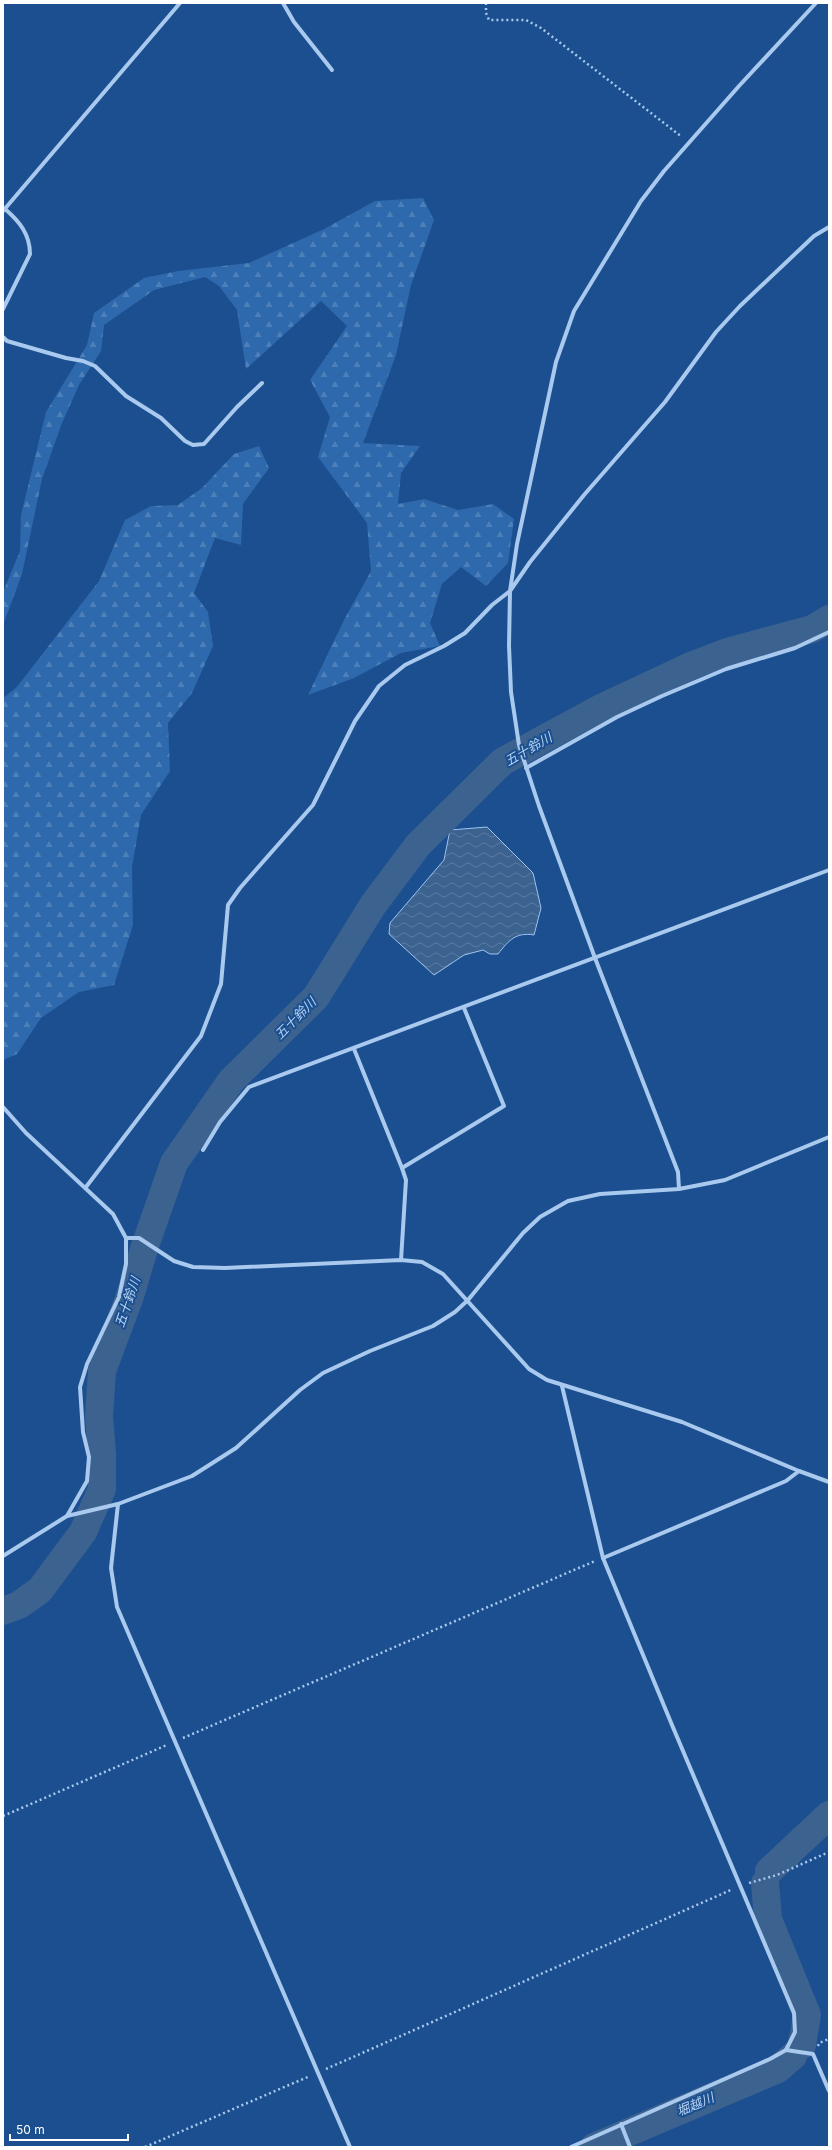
<svg xmlns="http://www.w3.org/2000/svg" width="832" height="2150" font-family="Inter,'Noto Sans JP',sans-serif">
  <style>
    .forest { fill: url(#forest-firs) }
    .water { fill: url(#water-waves); stroke: #9cc4f0 }
    .lines { fill: none; stroke-linecap: round; stroke-linejoin: round }
    .river { stroke: #3c6290; stroke-width: 28 }
    .path { stroke: #a9c9ee; stroke-width: 2.5; stroke-dasharray: 2 3; stroke-linecap: butt }
    .street { stroke: #a9c9ee; stroke-width: 4 }
    .labels { text-anchor: middle; dominant-baseline: central; stroke-width: 4; stroke-linejoin: round; paint-order: stroke }
    .water-label { font-size: 13px; font-style: italic; fill: #b5d3f5; stroke: #1b4f8f }
  </style>
  <defs>
    <pattern id="forest-firs" width="22" height="20" patternUnits="userSpaceOnUse"><rect width="22" height="20" fill="#2e69ad"/><path d="M5 1l3.5 6h-7zM16 11l3.5 6h-7z" fill="#4d80b9"/></pattern>
    <pattern id="water-waves" width="16" height="10" patternUnits="userSpaceOnUse"><rect width="16" height="10" fill="#3c6290"/><path d="M0 5q4-4 8 0t8 0" fill="none" stroke="#597aa1"/></pattern>
  </defs>
  <rect width="100%" height="100%" fill="#1b4f8f"/>
  <!-- forest -->
  <g class="forest">
    <path d="M423,198L434,220L411,285L396,355L363,443L420,446L401,473L398,504L424,499L458,510L493,504L514,519L508,563L486,586L461,567L442,584L430,623L440,646L401,653L354,678L308,695L345,618L371,571L367,523L318,457L330,417L310,380L347,326L321,301L246,369L237,310L219,286L205,277L154,290L104,325L101,351L79,385L62,423L42,479L22,574L3,625V592L20,551L21,515L46,412L87,345L94,313L144,278L178,271L249,263L324,229L375,201Z"/>
    <path d="M259,446L269,468L243,504L241,545L215,538L194,593L208,612L213,646L192,693L168,723L170,771L141,815L132,867L133,925L114,985L79,992L41,1018L17,1054L3,1060V698L16,688L99,581L125,520L151,506L178,505L202,488L234,454Z"/>
  </g>
  <!-- water -->
  <path class="water" d="M487,827L533,873L541,908L534,935C516,932 509,940 498,954H490L483,950L464,955L434,975L389,934L390,923L444,860L450,830Z"/>
  <g class="lines">
    <!-- river -->
    <g class="river">
      <path d="M3,1611L19,1605L40,1590L83,1532L102,1489V1454L99,1417L102,1371L130,1296L144,1249L174,1163L231,1081L316,997L373,905L418,845L502,762L538,742L599,709L693,665L727,652L812,629L829,619"/>
      <path d="M769,1871L829,1815"/>
      <path d="M765,1883L768,1919L807,2015L802,2045"/>
      <path d="M594,2147L778,2069L793,2056"/>
    </g>
    <!-- path -->
    <g class="path">
      <path d="M486,3V13L489,20H526L541,28L682,137"/>
      <path d="M183,1738L595,1561"/>
      <path d="M3,1816L167,1745"/>
      <path d="M749,1883L777,1875L829,1852"/>
      <path d="M818,2046L819,2043L829,2039"/>
      <path d="M326,2069L733,1889"/>
      <path d="M145,2147L310,2076"/>
    </g>
    <!-- street -->
    <g class="street">
      <path d="M283,3L294,22L332,70"/>
      <path d="M3,211L180,3"/>
      <path d="M3,309L30,254C30,234 19,221 5,209"/>
      <path d="M3,337L7,341L66,358L83,361L95,366L126,396L161,418L185,441L193,445L204,444L237,407L262,383"/>
      <path d="M526,768L617,717L662,696L726,669L795,648L829,632"/>
      <path d="M354,1049L402,1168L504,1106L464,1008"/>
      <path d="M3,1107L26,1133L113,1214L126,1238V1264L119,1297L87,1364L80,1387L83,1432L89,1457L87,1481L67,1516"/>
      <path d="M203,1150L220,1122L249,1087L829,870"/>
      <path d="M86,1187L201,1036L221,984L228,905L240,888L313,805L355,721L379,686L405,665L444,646L465,633L492,605L510,591L530,562L584,495L665,402L716,332L740,306L814,236L829,227"/>
      <path d="M679,1189L678,1172L595,958L539,806L519,745L511,692L509,646L510,591L517,544L556,362L574,311L641,201L664,171L739,86L816,3"/>
      <path d="M126,1238H139L174,1261L193,1267L225,1268L401,1260L422,1262L443,1274L529,1369L547,1380L682,1422L799,1471L829,1482"/>
      <path d="M401,1260L406,1180L402,1168"/>
      <path d="M562,1386L603,1558L672,1725L794,2013L795,2032L786,2050L813,2054L829,2091"/>
      <path d="M118,1504L111,1568L117,1607L350,2147"/>
      <path d="M3,1556L67,1516L118,1504L192,1476L236,1448L300,1390L323,1373L370,1351L433,1326L455,1312L468,1300L523,1233L540,1217L568,1201L600,1194L679,1189L725,1180L829,1137"/>
      <path d="M603,1558L786,1481L799,1471"/>
      <path d="M621,2124L630,2147"/>
      <path d="M571,2147L770,2059L786,2050"/>
    </g>
  </g>
  <g class="labels">
    <!-- water labels -->
    <g class="water-label">
      <text transform="translate(528 749) rotate(-30)">五十鈴川</text>
      <text transform="translate(295 1018) rotate(-45)">五十鈴川</text>
      <text transform="translate(127 1302) rotate(-71)">五十鈴川</text>
      <text transform="translate(695 2104) rotate(-23)">堀越川</text>
    </g>
  </g>
  <!-- border -->
  <rect width="832" height="2150" fill="none" stroke="#ffffff" stroke-width="8"/>
  <!-- scale -->
  <path d="M10 2134v6h118v-6" fill="none" stroke="#ffffff" stroke-width="2"/>
  <text x="16" y="2134" font-size="12" fill="#ffffff" stroke="#1b4f8f" stroke-width="3" paint-order="stroke">50 m</text>
</svg>
